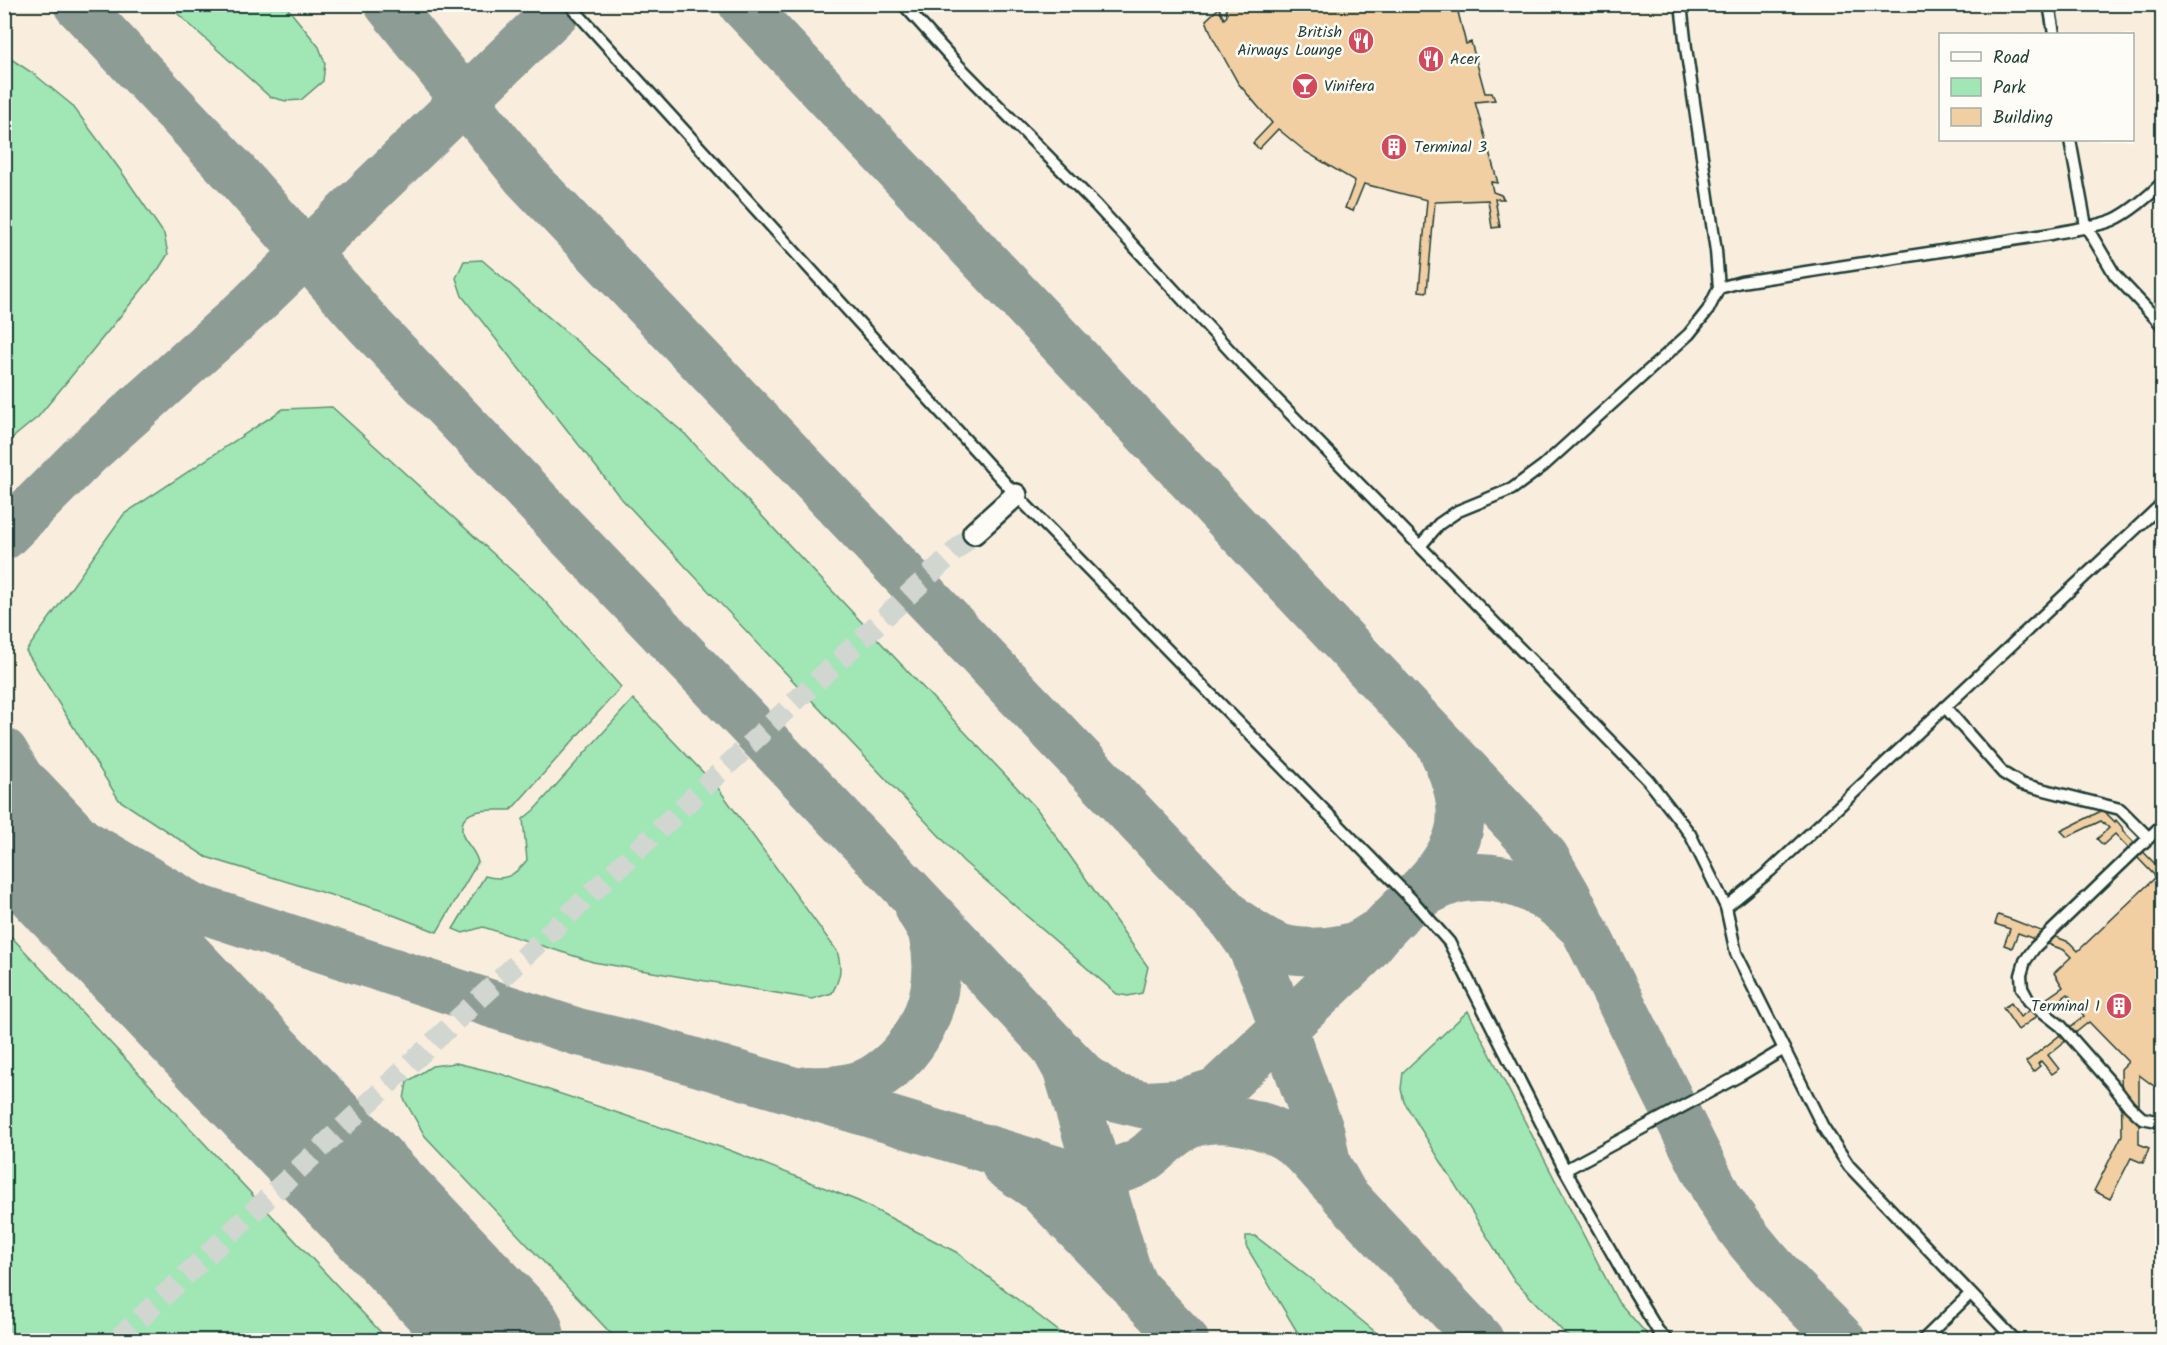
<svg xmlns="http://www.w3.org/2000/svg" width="2167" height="1345" font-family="Kalam,sans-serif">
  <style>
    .built { fill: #f9eede; fill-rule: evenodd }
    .green { fill: #a0e7b5; stroke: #609274; stroke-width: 1.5 }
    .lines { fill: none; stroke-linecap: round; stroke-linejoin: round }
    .taxiway { stroke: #8e9c96; stroke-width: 48 }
    .runway { stroke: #8e9c96; stroke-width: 122 }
    .building { fill: #f1cfa2; stroke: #1f3d34; stroke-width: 1.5 }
    .street-tunnel { stroke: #d1d6d0; stroke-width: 21; stroke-dasharray: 21 10; stroke-linecap: butt }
    .lane-casing { stroke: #1f3d34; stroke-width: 15 }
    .street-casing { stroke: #1f3d34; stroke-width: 26 }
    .lane { stroke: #fdfcf7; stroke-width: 10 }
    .street { stroke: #fdfcf7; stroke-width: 21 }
    .labels { text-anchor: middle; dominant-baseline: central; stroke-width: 5; stroke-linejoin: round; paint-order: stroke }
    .poi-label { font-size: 16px; fill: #1f3d34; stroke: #fdfcf7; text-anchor: start }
  </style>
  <rect width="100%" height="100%" fill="#fdfcf7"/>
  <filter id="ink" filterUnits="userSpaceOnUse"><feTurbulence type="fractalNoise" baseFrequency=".0167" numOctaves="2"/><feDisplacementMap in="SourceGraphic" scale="12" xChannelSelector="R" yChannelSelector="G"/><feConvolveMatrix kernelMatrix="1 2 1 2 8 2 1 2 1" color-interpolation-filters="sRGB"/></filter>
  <g filter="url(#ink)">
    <!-- built -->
    <path class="built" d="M5,5H2162V1340H5ZM1940,34H2132V140H1940Z"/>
    <!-- green -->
    <g class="green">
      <path d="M168,5H285L319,47L325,63L323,81L301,100L286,101L270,97Z"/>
      <path d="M5,55L34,74L72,105L121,171L164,234L168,254L158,270L38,417L5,444Z"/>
      <path d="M482,260L685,434L1037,809L1148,967L1142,993L1128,996L1117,994L963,861L619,496L462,296L456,278L464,261Z"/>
      <path d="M332,407L542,598L621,687L511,810C496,811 460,805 462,830C462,834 462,835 464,838C470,848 475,851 478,862L437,932L380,910L206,857L119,800L26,651L124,514L283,409Z"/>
      <path d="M633,699L718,788L837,951C842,968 841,977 832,993L812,999L593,962L483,927L463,933L453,929L485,876C505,882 515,875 527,860L523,819L534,810Z"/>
      <path d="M5,930L388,1340H5Z"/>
      <path d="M1468,1011L1617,1300L1652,1340H1571L1514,1280L1404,1102L1401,1089L1403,1072Z"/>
      <path d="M456,1063L498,1073L729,1150L858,1201L956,1252L1070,1340H617L425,1136L404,1099L407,1082L432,1066Z"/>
      <path d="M1246,1236H1255L1316,1283L1385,1340H1302L1246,1246Z"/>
    </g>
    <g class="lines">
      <!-- taxiway -->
      <g class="taxiway">
        <path d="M77,4L236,174L371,327L909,891L1053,1045L1067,1070L1127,1270L1135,1288L1185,1340"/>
        <path d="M388,4L526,177L1233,920L1250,944L1264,975L1321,1133L1327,1164L1344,1195L1480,1340"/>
        <path d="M742,4L1521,829L1545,857L1567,895L1717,1194C1750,1250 1798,1294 1842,1340"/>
        <path d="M4,536L86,454L251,306L564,4"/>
        <path d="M4,752L44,820L106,905L312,1139"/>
        <path d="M4,793L44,820L194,907L578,1032L651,1049L788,1089L1067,1173C1095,1174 1127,1174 1150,1154C1162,1144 1175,1130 1191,1124C1223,1113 1269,1123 1296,1144C1310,1155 1321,1171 1334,1184"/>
        <path d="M1414,899C1429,890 1447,880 1465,878C1506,872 1552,894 1578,923"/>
        <path d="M1233,920C1248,930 1264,943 1282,948C1302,954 1333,952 1353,946C1361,944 1370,937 1377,933"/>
        <path d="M1061,1053L1084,1077L1112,1097L1146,1105L1180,1103L1215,1092"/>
        <path d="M808,1090C827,1091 854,1089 871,1080C922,1051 947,989 932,933C930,925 923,917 919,909"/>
        <path d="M1175,1131L1361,955C1368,947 1375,938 1382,930C1407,902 1444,875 1457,838C1467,808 1455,776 1442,749"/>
        <path d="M1005,1165L1040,1189L1125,1277"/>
      </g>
      <!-- runway -->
      <path class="runway" d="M4,814L504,1340"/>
    </g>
    <!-- building -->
    <g class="building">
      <path d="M1225,4H1471L1457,8L1466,44L1471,42L1485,93H1492L1495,100L1475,102L1498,183L1491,182L1493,192L1501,195L1504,199H1495L1500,227L1492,228L1488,200L1435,202L1427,292L1419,291L1427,200L1364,184L1353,211L1345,208L1355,181L1306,152L1278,129L1259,149L1253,143L1272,123L1238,83L1213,38L1206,20L1219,8L1224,19L1227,16Z"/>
      <path d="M2103,810L2115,822L2116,820L2122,827L2123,831L2162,871V1092L2139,1075V1144L2149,1148L2143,1163L2131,1158L2110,1199L2094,1191L2122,1135L2121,1069L2128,1062L2089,1022L2048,1055L2059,1069L2052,1074L2041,1061L2038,1064L2040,1066L2033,1072L2026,1062L2084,1016L2068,994L2018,1030L2003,1008L2011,1003L2020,1017L2063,987L2054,973L2071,957L2064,950L2018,933L2012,948L2004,945L2010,929L1995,924L1998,915L2013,920L2069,942L2078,951L2156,877L2115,834L2103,845L2097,839L2109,828L2101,821L2067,837L2061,831Z"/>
    </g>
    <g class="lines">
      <!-- street-tunnel -->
      <path class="street-tunnel" d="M117,1340L974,533"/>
      <defs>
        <g id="lane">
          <path d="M569,4L1016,495L1412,900L1449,942L1565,1170L1629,1283L1658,1331L1667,1340"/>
          <path d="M903,4L958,65L1095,204L1244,366L1648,780L1690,834L1726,907L1736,953L1823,1127L1849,1166L2015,1340"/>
          <path d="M2049,4L2054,34"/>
          <path d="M2070,140L2086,226L2115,275L2162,325"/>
          <path d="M1719,288L1741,282L2051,234C2070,230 2095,227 2113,220C2129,213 2150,195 2162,183"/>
          <path d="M1421,545L1439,524L1458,511L1512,489L1543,466L1689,334L1708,310L1719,288L1716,251L1686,48L1681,4"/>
          <path d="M1945,707L2003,773L2021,784L2120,809L2149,838"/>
          <path d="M2162,825L2035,947L2025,961L2021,975L2022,988L2029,1001L2061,1026L2112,1084L2129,1106L2142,1118L2162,1122"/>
          <path d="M1726,907L1770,871L2162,504"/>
          <path d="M1565,1170L1739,1076L1784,1049"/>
          <path d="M1923,1340L1970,1294"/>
        </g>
        <path id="street" d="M974,533L1016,495"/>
      </defs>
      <!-- lane casing -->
      <use href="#lane" class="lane-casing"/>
      <!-- street casing -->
      <use href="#street" class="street-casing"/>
      <!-- lane -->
      <use href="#lane" class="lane"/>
      <!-- street -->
      <use href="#street" class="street"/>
    </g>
  </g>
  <!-- icons -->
  <defs>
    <symbol id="restaurant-disc" viewBox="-11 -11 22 22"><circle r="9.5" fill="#d1495b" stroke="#fdfcf7"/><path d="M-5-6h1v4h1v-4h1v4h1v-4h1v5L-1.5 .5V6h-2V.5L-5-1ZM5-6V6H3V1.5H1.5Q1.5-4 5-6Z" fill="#fff"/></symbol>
    <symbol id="bar-disc" viewBox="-11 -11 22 22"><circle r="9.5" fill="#d1495b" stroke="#fdfcf7"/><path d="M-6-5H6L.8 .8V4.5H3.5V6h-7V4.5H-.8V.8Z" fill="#fff"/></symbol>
    <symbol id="building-disc" viewBox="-11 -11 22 22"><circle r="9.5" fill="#d1495b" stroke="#fdfcf7"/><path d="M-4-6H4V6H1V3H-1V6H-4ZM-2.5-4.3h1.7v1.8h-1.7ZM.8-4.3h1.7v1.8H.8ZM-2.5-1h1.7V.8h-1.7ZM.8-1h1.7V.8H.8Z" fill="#fff"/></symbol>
  </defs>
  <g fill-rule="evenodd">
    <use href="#restaurant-disc" x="1346" y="26" width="30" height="30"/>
    <use href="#restaurant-disc" x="1416" y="44" width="30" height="30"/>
    <use href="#bar-disc" x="1290" y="71" width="30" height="30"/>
    <use href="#building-disc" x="1379" y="132" width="30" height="30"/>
    <use href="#building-disc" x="2104" y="991" width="30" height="30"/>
  </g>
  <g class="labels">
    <!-- poi labels -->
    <g class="poi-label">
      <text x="1342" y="32" text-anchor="end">British<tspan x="1342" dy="18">Airways Lounge</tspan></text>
      <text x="1450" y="59">Acer</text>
      <text x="1324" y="86">Vinifera</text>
      <text x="1414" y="147">Terminal 3</text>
      <text x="2100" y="1006" text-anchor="end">Terminal 1</text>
    </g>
  </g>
  <!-- margin -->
  <rect width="2167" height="1345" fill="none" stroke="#fdfcf7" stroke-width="24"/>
  <rect x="12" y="12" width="2143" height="1321" fill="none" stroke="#1f3d34" stroke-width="2" filter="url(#ink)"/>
  <!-- legend -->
  <rect x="1939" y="33" width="195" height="108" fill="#fdfcf7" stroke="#a4b0a9" stroke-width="1.5"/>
  <rect x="1951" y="52" width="30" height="9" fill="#fdfcf7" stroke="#a4b0a9" stroke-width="1.5"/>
  <text x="1993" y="63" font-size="18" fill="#1f3d34">Road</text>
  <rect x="1951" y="78" width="30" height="18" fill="#a0e7b5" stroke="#a4b0a9" stroke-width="1.5"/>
  <text x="1993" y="93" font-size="18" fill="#1f3d34">Park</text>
  <rect x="1951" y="108" width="30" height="18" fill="#f1cfa2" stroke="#a4b0a9" stroke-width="1.5"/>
  <text x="1993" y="123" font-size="18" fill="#1f3d34">Building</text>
</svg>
